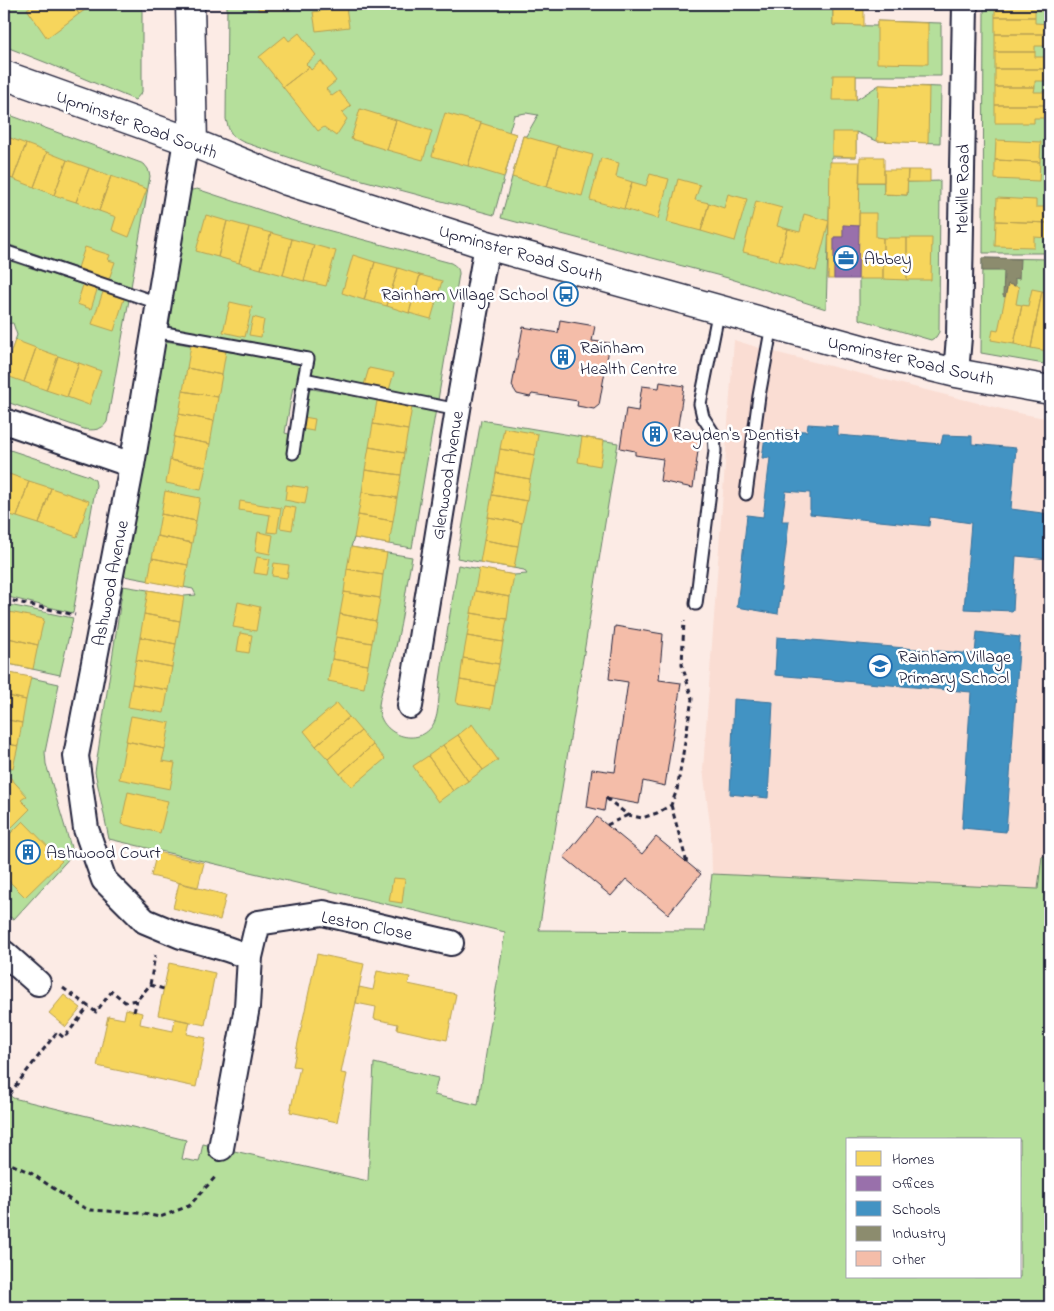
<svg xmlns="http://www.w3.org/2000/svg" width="1054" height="1311" font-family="'Indie Flower',sans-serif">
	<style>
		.built { fill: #faddd3 }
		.green { fill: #b5df9b; stroke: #6c806b; fill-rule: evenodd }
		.homes { fill: #f6d55c; stroke: #b69f52 }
		.offices { fill: #9970ab; stroke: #755989 }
		.schools { fill: #4393c3; stroke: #39719a }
		.industry { fill: #8c8c6e; stroke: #6c6c5f }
		.building { fill: #f4bda9; stroke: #22223b }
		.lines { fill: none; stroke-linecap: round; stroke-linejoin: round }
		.lane-casing { stroke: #22223b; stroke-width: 15 }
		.street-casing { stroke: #22223b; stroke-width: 28 }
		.secondary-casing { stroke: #22223b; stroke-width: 31 }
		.path { stroke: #22223b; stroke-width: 3; stroke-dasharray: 5 4; stroke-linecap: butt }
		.lane { stroke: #fff; stroke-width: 11 }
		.street { stroke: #fff; stroke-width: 24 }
		.secondary { stroke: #fff; stroke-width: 28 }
		.labels { text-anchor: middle; stroke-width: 5; stroke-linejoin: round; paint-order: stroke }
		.street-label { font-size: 18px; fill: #22223b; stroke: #fff }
		.poi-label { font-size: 18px; fill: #22223b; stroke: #fff; text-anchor: start }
	</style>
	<rect width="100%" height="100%" fill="#fcebe5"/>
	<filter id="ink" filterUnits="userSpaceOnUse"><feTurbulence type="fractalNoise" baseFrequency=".02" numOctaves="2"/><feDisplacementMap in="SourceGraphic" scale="10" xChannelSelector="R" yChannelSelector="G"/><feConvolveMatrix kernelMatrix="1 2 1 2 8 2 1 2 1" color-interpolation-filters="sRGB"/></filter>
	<g filter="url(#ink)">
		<!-- built -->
		<path class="built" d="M734,340L766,350L1018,413L1050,419V975L705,931L712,874L711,832L703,769Z"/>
		<!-- green -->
		<path class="green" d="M4,4H142V92L135,100L47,63L4,46Z
			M227,4H941V9L833,8V25L877,26V21L941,23V76H856V100L879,85L941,87L940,143L877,141L856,132V157H831L826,309L728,278L501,218L523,136H526L538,115L526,113L514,115L509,132L516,134L494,215L336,173L243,142C231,136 229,132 226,119Z
			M984,4H1050V253H983Z
			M4,113L144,164L148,169L150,176L131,287L4,243Z
			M940,181L939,332L936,337L931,340L859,319V182H884V194L907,195V182Z
			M197,189L297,222L451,263C456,266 459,268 459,274L438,400L308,373L313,355L166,327L190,191L192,190Z
			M982,258L1050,259V365L981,353Z
			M4,259L129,300L107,422C102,430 93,431 84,429L4,401V371L17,335L13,323L4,324Z
			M165,341L303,364L300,388L293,387L285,433L292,435L290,458H295L306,388L436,409L412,548L354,538L351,547L412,557C406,586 403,617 396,647C392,666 381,687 379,705C377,735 420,750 434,723C439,714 439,692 440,681C445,642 452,603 458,565L514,575L527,574L524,570L457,558L481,420L618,443L539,930L705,931L712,874L1038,889L1042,856H1050V1307H4V1090L13,1098L186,1140L182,1159L199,1162L203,1144L368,1181L374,1063L438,1078L434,1095L478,1105L505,932L109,839L95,772L123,586L184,596L196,595L193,589L124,576ZM848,1140H1020V1277H848Z
			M4,448L89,476L95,480L96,485L73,613L4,596Z
			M4,604L73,618L60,675L4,663Z
			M4,672L59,684L45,752L46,764L73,854L14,919L4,915Z"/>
		<!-- homes -->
		<path class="homes" d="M34,4H72L79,14L47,38L27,9Z
			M72,4H94L79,14Z
			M258,4H291V10H258Z
			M995,4H1050V11L1035,10V17H995Z
			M346,7L349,27L316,31L313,12Z
			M833,8L864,9V26L833,25Z
			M995,17H1035V23L1050,24V34H995Z
			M877,21L928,23V64L877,63Z
			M299,33L316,55L306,64L309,67L283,87L259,57L285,36L289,41Z
			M995,34H1050V46H1035V52H995Z
			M995,52H1035V57H1050V69H995Z
			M321,61L336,81L326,89L332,96L339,91L351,106L342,113L347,119L336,136L324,127L318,131L283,87L309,67L311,70Z
			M995,69H1050V81H1035V87H995Z
			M833,75H856V100H832Z
			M879,85L929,87L928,143L877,141Z
			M995,87H1035L1034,92H1050V105H995Z
			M995,105H1050V118H1034V123H995Z
			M360,109L396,120L387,150L351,139Z
			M445,113L481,123L468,166L432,156Z
			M396,120L432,131L423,160L387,150Z
			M481,123L516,134L504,177L468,166Z
			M832,132H856V157L832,156Z
			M5,136L26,144L13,179L4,176V139Z
			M523,136L558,146L547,187L512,177Z
			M996,140L1041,142L1040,162L995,160Z
			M26,144L47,152L34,187L13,179Z
			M558,146L593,155L582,196L547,187Z
			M47,152L67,160L54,195L34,187Z
			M860,157H884V182H859Z
			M601,158L619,163L616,177L632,182L624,209L590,200Z
			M67,160L89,168L76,202L54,195Z
			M995,160L1040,162L1039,181L995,179Z
			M830,162H860L859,226L843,225V237H834V279H828Z
			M89,168L111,176L99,211L76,202Z
			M884,170H908L907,195L884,194Z
			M908,170H930V182H907Z
			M650,174L669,179L658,219L624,209L632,182L646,186Z
			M111,176L147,189L129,237L112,230L116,217L99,211Z
			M678,179L700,185L695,200L709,203L701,231L667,222Z
			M728,194L747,199L735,241L701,231L709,203L724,208Z
			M997,198L1036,200V207H1050V223L996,221Z
			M756,201L782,208L777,226L788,229L779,261L743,252Z
			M859,213H876V237L883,238V279H858Z
			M804,214L829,221L816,271L779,261L788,229L800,232Z
			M206,215L227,221L218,257L196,251Z
			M227,221L249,227L239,263L218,257Z
			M996,221L1050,223V238L1034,237V247L995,246Z
			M249,227L271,233L261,269L239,263Z
			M271,233L292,239L283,275L261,269Z
			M883,238H907V280L883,279Z
			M907,238H932L931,280H907Z
			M292,239L314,245L304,281L283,275Z
			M314,245L336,251L326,286L304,281Z
			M85,247L110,255L108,260L115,262L109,279L78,268Z
			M353,255L375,262L364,300L342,293Z
			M375,262L398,268L387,306L364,300Z
			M398,268L420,275L409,313L387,306Z
			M420,275L442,281L431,319L409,313Z
			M1008,284L1019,287L1016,304L1022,305L1014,344L991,340L993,330L998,331Z
			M83,285L97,290L91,309L77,304Z
			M1032,289L1042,291L1031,348L1014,344L1022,305L1028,306Z
			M1042,291L1049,293L1046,309L1050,310V333L1047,351L1031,348Z
			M103,292L124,299L114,331L92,324Z
			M230,302L252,307L245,337L223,332Z
			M253,317L264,320L261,337L249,335Z
			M15,340L36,348L24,382L4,375V371Z
			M191,345L226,351L222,375L187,368Z
			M36,348L58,356L46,390L24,382Z
			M58,356L79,363L67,397L46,390Z
			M79,363L101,371L89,405L67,397Z
			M187,368L222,375L218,397L183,391Z
			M369,368L394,373L389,390L364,385Z
			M183,391L218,397L214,421L179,414Z
			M377,401L412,407L408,430L373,424Z
			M179,414L214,421L210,444L174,437Z
			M304,417L315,419L313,431L302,429Z
			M373,424L408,430L404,453L369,447Z
			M504,428L538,434L535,455L500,449Z
			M174,437L210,444L206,467L170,460Z
			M582,437L604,441L600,466L578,462Z
			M369,447L404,453L401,475L365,470Z
			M500,449L535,455L530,479L496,473Z
			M170,460L206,467L201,490L166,483Z
			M365,470L401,475L397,498L362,492Z
			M496,473L530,479L527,501L492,495Z
			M9,474L29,481L17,517L4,513V489Z
			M29,481L51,488L39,524L17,517Z
			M287,485L308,488L305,504L285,500Z
			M51,488L89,501L77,537L39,524Z
			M165,491L200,498L196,521L161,514Z
			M362,492L397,498L393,521L358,515Z
			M492,495L527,501L522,523L488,517Z
			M240,501L281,508L277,533L267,532L270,515L239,510Z
			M284,506L296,508L292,530L280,528Z
			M161,514L196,521L192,543L157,536Z
			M358,515L393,521L389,544L354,538Z
			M488,517L522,523L518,546L484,540Z
			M258,532L273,535L270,554L255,551Z
			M157,536L192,543L188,565L152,558Z
			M484,540L518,546L514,568L480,562Z
			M351,547L387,553L383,575L347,569Z
			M257,557L270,559L267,575L254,573Z
			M152,558L188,565L184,588L148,581Z
			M274,563L289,565L287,578L272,576Z
			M479,568L514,575L510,597L475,591Z
			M347,569L383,575L380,598L344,592Z
			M148,590L184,596L180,621L144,614Z
			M475,591L510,597L507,619L471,613Z
			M344,592L380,598L376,621L340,614Z
			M238,602L260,607L256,631L233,627Z
			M4,611L44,619L38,645L4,637Z
			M471,613L507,619L503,642L467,636Z
			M144,614L180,621L176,644L140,637Z
			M340,614L376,621L372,643L336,637Z
			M240,633L252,635L249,653L237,651Z
			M467,636L503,642L499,664L463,658Z
			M4,637L38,645L33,669L4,663Z
			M140,637L176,644L172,667L136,660Z
			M336,637L372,643L368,665L332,659Z
			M463,658L499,664L495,686L460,680Z
			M332,659L368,665L364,688L328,681Z
			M136,660L172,667L168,690L132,684Z
			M4,672L31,677L26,700L4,695Z
			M460,680L495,686L491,709L456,703Z
			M132,684L168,690L164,713L128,707Z
			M4,695L26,700L22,723L4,719Z
			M337,703L349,717L316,746L304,731Z
			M131,716L170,723L165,749L126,741Z
			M349,717L361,731L328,759L316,746Z
			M4,719L22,723L18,746L4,743Z
			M472,724L498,760L483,770L458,735Z
			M361,731L373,745L340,774L328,759Z
			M458,735L483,770L468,781L443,745Z
			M126,741L165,749L162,761L175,763L170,789L119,779Z
			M4,743L18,746L13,768L4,766Z
			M373,745L385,759L352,787L340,774Z
			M443,745L468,781L453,791L428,756Z
			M428,756L453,791L438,802L413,766Z
			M6,773L27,796L21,800L30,809L4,835V775Z
			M128,792L168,801L160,833L121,824Z
			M23,821L62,861L25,897L4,876V840Z
			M157,852L204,863L198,887L151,876Z
			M393,878L405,879L402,903L389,901Z
			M179,883L226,895L220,920L173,908Z
			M317,954L364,964L341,1073L347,1074L337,1122L290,1112L300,1067L293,1066Z
			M169,963L215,973L205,1025L158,1015Z
			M377,971L410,977L408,984L456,994L447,1040L397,1029L398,1024L374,1019L376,1007L356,1003L359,987L373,990Z
			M64,995L81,1008L66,1027L49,1013Z
			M126,1009L142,1013L140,1024L173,1031L175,1019L190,1022L187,1034L206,1038L196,1087L97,1066L108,1016L124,1019Z"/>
		<!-- offices -->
		<path class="offices" d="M843,225L859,226L858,279H834V237H843Z"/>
		<!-- schools -->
		<path class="schools" d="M808,424L838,426V435L941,444L943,435L972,436V444L1016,448L1011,509L1050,514V559L1016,556L1013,611L964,609L971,523L930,517L929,526L810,514V493L786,491L782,521H789L778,614L737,607L747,515L763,517L770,458H762L765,436L774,438L776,430L807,431Z
			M977,632L1020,637L1006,832L962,828L971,692L775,675L777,637L975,654Z
			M734,699L773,702L768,798L730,794Z"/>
		<!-- industry -->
		<path class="industry" d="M982,258L1020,259L1019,279L1015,278V286L1008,284L1005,297L1003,296L1004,271H982Z"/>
		<!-- building -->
		<path class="building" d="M560,320L595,326L592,341L610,343L599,405L594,409L577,406L578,401L532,394L530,397L517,394L512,386L523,327L558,333Z
			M660,382L684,386L677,432L700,436L693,488L660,481L663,459L635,455V451L620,448L626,409L638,411L642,386L659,388Z
			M615,626L663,634L659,680L681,683L665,786L643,781L639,804L606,798L604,811L587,807L592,769L615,772L628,682L609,679Z
			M597,817L642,854L656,837L701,874L668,914L626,879L611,896L564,857Z"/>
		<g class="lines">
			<!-- lane casing -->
			<g class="lane-casing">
				<path id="lane" d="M4,251L158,303
					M154,331L308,359L304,379L458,410
					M293,453L304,379
					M746,494L759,396L772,325
					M696,604L715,451L714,434L703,417L700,404L719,309"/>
			</g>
			<!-- street casing -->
			<g class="street-casing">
				<path id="street" d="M186,140L132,465L76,756L86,829L104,880L145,921L181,936L227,949L250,957L247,1007L221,1148
					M956,373L959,337L965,4
					M4,421L132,465
					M410,706L459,403L487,245
					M4,953L38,983
					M250,957L258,923L323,913L451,943"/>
			</g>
			<!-- secondary casing -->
			<g class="secondary-casing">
				<path id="secondary" d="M190,4L193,144
					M4,75L186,140L287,181L487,245L890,357L956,373L1050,390"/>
			</g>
			<!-- path -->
			<path class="path" d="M4,599L75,615
				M606,798L628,815L642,818L657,813L671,805L677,790L692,699L682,664L684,621
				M671,805L687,863
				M607,825L628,815
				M150,985L164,989
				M63,988L96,1012L112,991L125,1002L137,1000L150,985L155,955
				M134,1012L137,1000
				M4,1101L57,1032L64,1038L89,1006
				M4,1161L31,1173L78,1205L90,1210L138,1213L160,1217L189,1206L217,1175"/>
			<!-- lane -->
			<use href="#lane" class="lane"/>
			<!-- street -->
			<use href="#street" class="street"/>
			<!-- secondary -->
			<use href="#secondary" class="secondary"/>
		</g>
	</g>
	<!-- icons -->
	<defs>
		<g id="office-ring" transform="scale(1.25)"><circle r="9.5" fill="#fff" stroke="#1f6fb2" stroke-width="1.5"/><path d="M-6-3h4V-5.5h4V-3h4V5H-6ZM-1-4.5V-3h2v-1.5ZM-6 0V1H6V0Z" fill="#1f6fb2"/></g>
		<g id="bus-ring" transform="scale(1.25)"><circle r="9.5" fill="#fff" stroke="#1f6fb2" stroke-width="1.5"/><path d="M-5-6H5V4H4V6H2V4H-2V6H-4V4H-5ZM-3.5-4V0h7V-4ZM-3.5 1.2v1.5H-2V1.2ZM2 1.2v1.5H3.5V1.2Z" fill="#1f6fb2"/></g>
		<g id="building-ring" transform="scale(1.25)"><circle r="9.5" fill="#fff" stroke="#1f6fb2" stroke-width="1.5"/><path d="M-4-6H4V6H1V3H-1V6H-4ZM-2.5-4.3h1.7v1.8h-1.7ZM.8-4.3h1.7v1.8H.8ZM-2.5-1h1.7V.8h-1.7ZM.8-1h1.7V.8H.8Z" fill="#1f6fb2"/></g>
		<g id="school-ring" transform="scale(1.25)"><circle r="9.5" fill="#fff" stroke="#1f6fb2" stroke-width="1.5"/><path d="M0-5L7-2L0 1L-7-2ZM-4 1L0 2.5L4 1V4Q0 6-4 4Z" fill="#1f6fb2"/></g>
	</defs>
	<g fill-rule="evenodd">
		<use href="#office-ring" x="846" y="258"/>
		<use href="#bus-ring" x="566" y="294"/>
		<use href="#building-ring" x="563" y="357"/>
		<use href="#building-ring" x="655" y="434"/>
		<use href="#school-ring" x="880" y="666"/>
		<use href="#building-ring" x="28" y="852"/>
	</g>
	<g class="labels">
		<!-- street labels -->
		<g class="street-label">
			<text transform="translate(137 124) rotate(20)" y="6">Upminster Road South</text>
			<text transform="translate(962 189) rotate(-89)" y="6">Melville Road</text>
			<text transform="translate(521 253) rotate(16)" y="6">Upminster Road South</text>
			<text transform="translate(911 360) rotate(13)" y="6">Upminster Road South</text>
			<text transform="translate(447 475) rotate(-81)" y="6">Glenwood Avenue</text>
			<text transform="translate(110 583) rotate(-79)" y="6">Ashwood Avenue</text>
			<text transform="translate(367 925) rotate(11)" y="6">Leston Close</text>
		</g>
		<!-- poi labels -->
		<g class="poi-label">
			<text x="864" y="264">Abbey</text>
			<text x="548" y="300" text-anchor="end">Rainham Village School</text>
			<text x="580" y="353">Rainham<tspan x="580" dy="21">Health Centre</tspan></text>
			<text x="672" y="440">Rayden's Dentist</text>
			<text x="898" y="662">Rainham Village<tspan x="898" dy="21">Primary School</tspan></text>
			<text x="46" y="858">Ashwood Court</text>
		</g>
	</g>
	<!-- margin -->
	<rect width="1054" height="1311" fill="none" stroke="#fff" stroke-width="20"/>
	<rect x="10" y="10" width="1034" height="1291" fill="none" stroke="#22223b" stroke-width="2" filter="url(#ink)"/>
	<!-- legend -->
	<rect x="846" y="1138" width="175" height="140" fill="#ffffff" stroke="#a7a7b1"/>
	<rect x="856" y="1151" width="25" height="15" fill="#f6d55c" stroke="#a7a7b1"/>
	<text x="892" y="1164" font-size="15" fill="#22223b">Homes</text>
	<rect x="856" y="1176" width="25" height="15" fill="#9970ab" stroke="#a7a7b1"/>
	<text x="892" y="1188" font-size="15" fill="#22223b">Offices</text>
	<rect x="856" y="1201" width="25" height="15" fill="#4393c3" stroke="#a7a7b1"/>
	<text x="892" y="1214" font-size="15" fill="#22223b">Schools</text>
	<rect x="856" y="1226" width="25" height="15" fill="#8c8c6e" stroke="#a7a7b1"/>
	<text x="892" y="1238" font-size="15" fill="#22223b">Industry</text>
	<rect x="856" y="1251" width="25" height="15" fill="#f4bda9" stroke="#a7a7b1"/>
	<text x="892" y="1264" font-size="15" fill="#22223b">Other</text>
</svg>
